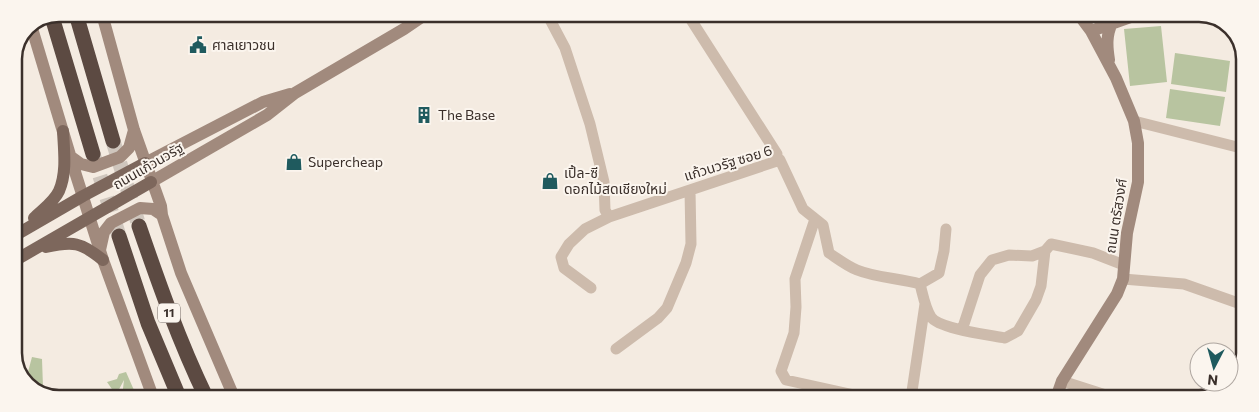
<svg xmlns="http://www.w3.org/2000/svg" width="1259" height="412" font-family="Commissioner,'Noto Sans Thai',sans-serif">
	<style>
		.green { fill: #b8c4a0 }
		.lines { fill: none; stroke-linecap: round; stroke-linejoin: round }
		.highway-tunnel { stroke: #cfc6bd; stroke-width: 15; stroke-dasharray: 15 8; stroke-linecap: butt }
		.street { stroke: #cdbbac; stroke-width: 11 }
		.secondary { stroke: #a18a7d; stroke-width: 12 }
		.primary { stroke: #7d675c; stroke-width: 12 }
		.highway { stroke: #5c4a42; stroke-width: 15 }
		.labels { text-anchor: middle; stroke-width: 4; stroke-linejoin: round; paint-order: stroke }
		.shield { fill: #fbf5ee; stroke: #756b66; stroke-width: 1 }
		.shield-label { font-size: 12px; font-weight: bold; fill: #3b302b }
		.poi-label { font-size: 14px; fill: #3b302b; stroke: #fbf5ee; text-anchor: start }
		.street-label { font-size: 14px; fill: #3b302b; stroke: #fbf5ee }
		.rim { fill: none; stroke: #3b302b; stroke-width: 2.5 }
	</style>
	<rect width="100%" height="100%" fill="#f4ebe1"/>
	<!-- green -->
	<path class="green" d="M1161,26L1167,82L1130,86L1124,29Z
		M1175,53L1230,61L1226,92L1171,84Z
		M1170,89L1225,97L1220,126L1166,118Z
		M32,357L42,359L43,387L45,392L52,397H47L25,383Z
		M126,372L137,397H122L124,380L116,395L107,382L117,379L119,374Z"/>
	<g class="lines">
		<!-- highway-tunnel -->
		<path class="highway-tunnel" d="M113,141L139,226
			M93,154L119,236"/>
		<!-- street -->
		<path class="street" d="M547,14L565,48L590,124L604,182L605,210L609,217L780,160L803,209L823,225L829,253C838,259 847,266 857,270C877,278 899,278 920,284C923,295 925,308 931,317C939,329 990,335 1005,338L1018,331L1036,300L1041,286L1045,251L1051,244L1093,253L1124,265
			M688,15L777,154
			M1134,121L1245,149
			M815,219L795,279L796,307L794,333L781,371L786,380L868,398
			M1123,279L1184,284L1238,303L1244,302
			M920,284L939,273L944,251L946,229
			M591,288L564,268L561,257L569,244L585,229L609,217
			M962,330L980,275L992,260L1009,255L1032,256L1045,251
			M616,349L658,318L667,308L686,263L691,244L690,190
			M1062,381L1115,398
			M609,397L613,396L616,397
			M911,398L925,304"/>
		<!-- secondary -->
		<path class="secondary" d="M102,14L134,130L161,206L162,215L181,273L234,397
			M31,25L76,175L103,260L153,397
			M1091,31L1136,15
			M1109,60C1107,47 1106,35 1112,23
			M70,156L81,164L93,167L120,157L129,148L134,130
			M145,163L263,102L290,94
			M151,182L267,115L295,93L404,29L426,14
			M100,250L104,232L111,223L140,208L153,209L162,215
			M1056,398L1062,381L1117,294L1123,279L1127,233L1138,182V143L1134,121L1116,78L1091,31L1079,15"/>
		<!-- primary -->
		<path class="primary" d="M34,218C42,210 54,202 59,191C67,173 64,151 63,131
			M14,236L83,196L145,163
			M46,247C73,241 81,242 103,260
			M14,261L151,182"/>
		<!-- highway -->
		<path class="highway" d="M76,14L113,141
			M52,17L93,154
			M139,226C159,284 179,341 206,397
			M119,236L148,323L179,397"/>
	</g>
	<!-- icons -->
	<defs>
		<g id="civic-bare" transform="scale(1.35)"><path d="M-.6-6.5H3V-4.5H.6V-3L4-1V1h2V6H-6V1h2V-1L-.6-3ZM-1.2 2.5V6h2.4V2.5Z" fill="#1f5a5e" stroke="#fbf5ee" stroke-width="2.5" paint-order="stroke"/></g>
		<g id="building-bare" transform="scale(1.35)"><path d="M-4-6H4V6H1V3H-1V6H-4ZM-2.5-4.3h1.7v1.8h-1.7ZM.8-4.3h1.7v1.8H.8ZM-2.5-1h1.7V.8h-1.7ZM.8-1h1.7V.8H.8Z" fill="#1f5a5e" stroke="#fbf5ee" stroke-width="2.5" paint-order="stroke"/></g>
		<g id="shop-bare" transform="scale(1.35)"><path d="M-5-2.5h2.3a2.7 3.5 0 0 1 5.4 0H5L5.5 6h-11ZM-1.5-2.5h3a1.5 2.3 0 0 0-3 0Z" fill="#1f5a5e" stroke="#fbf5ee" stroke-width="2.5" paint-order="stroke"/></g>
	</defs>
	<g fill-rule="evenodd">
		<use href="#civic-bare" x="198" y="45"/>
		<use href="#building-bare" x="424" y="115"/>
		<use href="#shop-bare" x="294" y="162"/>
		<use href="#shop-bare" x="550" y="181"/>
	</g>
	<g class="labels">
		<!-- shield labels -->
		<rect class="shield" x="158" y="303.5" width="22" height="19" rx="4"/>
		<g class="shield-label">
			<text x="169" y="317">11</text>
		</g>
		<!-- poi labels -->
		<g class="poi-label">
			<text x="212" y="50">ศาลเยาวชน</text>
			<text x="438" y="120">The Base</text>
			<text x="308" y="167">Supercheap</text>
			<text x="564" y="178">เปิ้ล-ซี<tspan x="564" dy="16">ดอกไม้สดเชียงใหม่</tspan></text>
		</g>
		<!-- street labels -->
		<g class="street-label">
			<text transform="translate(728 163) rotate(-17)" y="5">แก้วนวรัฐ ซอย 6</text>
			<text transform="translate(148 166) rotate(-30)" y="5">ถนนแก้วนวรัฐ</text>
			<text transform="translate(1116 216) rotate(-81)" y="5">ถนน ตรัสวงศ์</text>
		</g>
	</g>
	<!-- crop -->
	<path d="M0 0H1259V412H0ZM59 22H1199A37 37 0 0 1 1236 59V353A37 37 0 0 1 1199 390H59A37 37 0 0 1 22 353V59A37 37 0 0 1 59 22Z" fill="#fbf5ee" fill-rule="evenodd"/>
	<path class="rim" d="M59 22H1199A37 37 0 0 1 1236 59V353A37 37 0 0 1 1199 390H59A37 37 0 0 1 22 353V59A37 37 0 0 1 59 22Z"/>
	<!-- north arrow -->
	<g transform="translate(1214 367) rotate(186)"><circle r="24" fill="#fbf5ee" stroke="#aea6a0"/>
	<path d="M0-4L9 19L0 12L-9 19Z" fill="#1f5a5e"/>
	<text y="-8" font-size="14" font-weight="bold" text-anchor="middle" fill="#3b302b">N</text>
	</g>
</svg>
